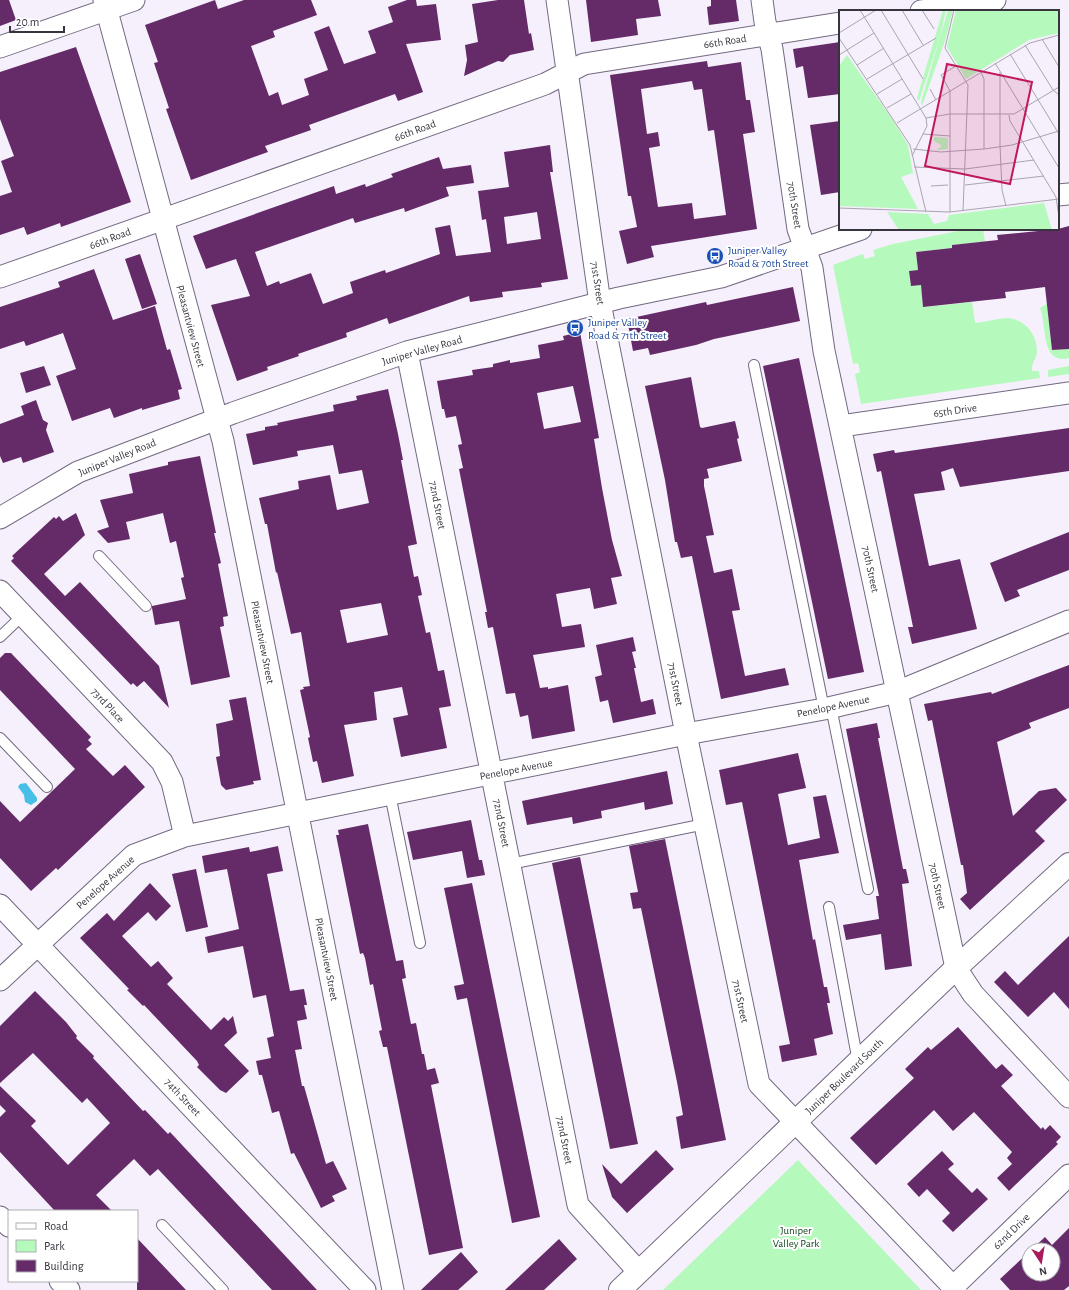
<svg xmlns="http://www.w3.org/2000/svg" width="1069" height="1290" font-family="'Alegreya Sans',sans-serif">
	<style>
		.green { fill: #b5f9bd }
		.water { fill: #48bfe6 }
		.building { fill: #642b68; fill-rule: evenodd }
		.lines { fill: none; stroke-linecap: round; stroke-linejoin: round }
		.service-casing { stroke: #736980; stroke-width: 12 }
		.minor-casing { stroke: #736980; stroke-width: 23 }
		.tertiary-casing { stroke: #736980; stroke-width: 24 }
		.service { stroke: #fff; stroke-width: 10 }
		.minor { stroke: #fff; stroke-width: 21 }
		.tertiary { stroke: #fff; stroke-width: 22 }
		.labels { text-anchor: middle; stroke-width: 4; stroke-linejoin: round; paint-order: stroke }
		.street-label { font-size: 11px; fill: #38343e; stroke: #fff }
		.transit-label { font-size: 11px; fill: #164399; stroke: #fff; text-anchor: start }
		.park-label { font-size: 11px; fill: #12471e; stroke: #fff }
		.inset-road { fill: none; stroke: #a9a5af; stroke-width: 1 }
		.view { fill: #c2185b; fill-opacity: 0.15; stroke: #c2185b; stroke-width: 2 }
		.inset-edge { fill: none; stroke: #38343e; stroke-width: 2 }
	</style>
	<rect width="100%" height="100%" fill="#f5f0fb"/>
	<!-- green -->
	<path class="green" d="M968,229H983L985,242L952,245V248L916,252L918,270L909,271L911,286L921,285L924,307L972,302L975,323C985,322 996,319 1006,318C1024,318 1037,334 1037,351C1037,359 1031,363 1032,371H1039L1040,378L861,404L855,374L860,372L858,363L853,364L833,265L863,254L865,259L875,256L873,250L893,244Z
		M1047,304L1052,350L1069,349V358C1040,366 1047,323 1040,308Z
		M1069,366V374L1048,377V370Z
		M798,1160L921,1290H663Z"/>
	<!-- water -->
	<path class="water" d="M26,783L37,798V801L31,805L25,802L24,795L18,787L20,784Z"/>
	<!-- building -->
	<path class="building" d="M0,0H9L16,20L0,26Z
		M215,0L218,9L244,0H311L317,15L273,31L275,37L251,46L269,96L278,92L282,105L309,95L304,79L328,70L314,32L329,26L344,64L376,53L368,31L393,22L388,7L407,0H416L417,6L436,4L441,40L406,44L423,92L398,101L395,94L309,125L311,130L265,146L268,152L191,180L166,109L169,108L154,63L158,62L145,25Z
		M498,0H524L529,34L531,33L534,50L510,55L503,62L498,61L464,76L467,60L465,45L478,42L472,4Z
		M586,0H658L661,16L636,19L638,35L591,42Z
		M711,0H736L739,21L709,25L707,7L711,6Z
		M840,42V94L808,98L803,66L796,68L793,49Z
		M76,47L131,202L61,227L60,223L27,235L24,227L0,235V196L12,192L1,161L14,156L0,119V72Z
		M707,61L708,67L741,62L746,100H750L755,132L743,134L757,229L651,246L654,257L627,264L619,231L637,227L631,196H628L610,75ZM692,81L694,90L702,89L708,131L714,130L726,215L694,219L692,203L658,207L649,148L660,146L658,132L647,134L641,89Z
		M840,121V192L821,195L810,125Z
		M550,145L553,172H550L568,279L541,283L542,287L502,292L503,297L470,302L469,296L389,324L387,318L346,333L347,337L298,354L299,356L267,367L268,370L237,381L211,305L250,296L236,259L206,269L193,236L334,186L336,194L365,184L366,187L393,177L391,174L439,157L443,169L471,165L474,183L446,187L449,196L405,212L404,208L355,223L353,218L255,252L267,286L279,281L280,284L311,273L323,304L353,293L350,282L385,270L386,273L440,254L435,228L450,225L456,256L491,252L486,219L482,220L478,191L509,187L504,152ZM537,212L541,239L507,244L504,217Z
		M1069,226V349L1052,350L1045,287L1005,292L1006,298L923,307L921,285L911,286L909,271L918,270L916,252L952,248V245L998,240L997,235L1058,229Z
		M140,254L157,304L142,309L125,259Z
		M94,269L113,320L155,306L167,350L170,349L182,389L178,390L180,399L142,410V408L114,418L110,408L72,421L56,376L76,369L63,333L26,346L24,341L0,349V307L60,287L58,282Z
		M793,287L800,321L714,339L696,345L650,355L648,348L633,351L627,319L706,302L707,305Z
		M580,332L599,438L594,439L602,488L612,540L622,576L611,578L617,604L594,609L590,588L556,594L562,627L581,624L585,647L533,655L540,688L548,687V689L568,685L575,731L532,739L528,715L520,717L515,693L506,694L493,627L488,628L485,612H487L459,469L463,468L458,445L462,444L456,416L446,418L444,409H442L437,381L473,375L472,370L493,367V364L510,360V363L540,358L538,345L564,340L563,336ZM573,386L581,422L544,429L537,393Z
		M799,358L864,672L828,679L763,366Z
		M44,366L51,385L26,393L20,373Z
		M691,377L700,427L702,428L735,421L739,438L737,439L742,461L707,469L709,478L704,479V486L714,535L706,536L714,573L732,569L740,610L732,611L745,676L785,668L789,685L721,699L692,556L681,558L677,542H675L665,480L645,386Z
		M388,389L398,434L403,460H401L417,544L408,546L414,577L418,576L422,595L418,596L426,633L430,632L438,671L444,670L451,706L439,708L447,748L401,757L393,718L408,715L402,687L374,692L377,720L344,725L354,776L322,783L317,761L313,762L308,738L310,737L300,690L304,689L303,687L310,686L301,632L291,634L277,572L276,573L267,524H265L259,498L299,489L298,481L330,475L337,510L369,503L362,470L339,474L333,445L297,451L298,456L253,465L246,434L265,430V427L278,425L277,423L334,411L333,405L357,400L356,396ZM381,603L388,635L347,643L340,610Z
		M36,400L43,420L48,423L46,430L54,452L23,463L21,457L3,463L0,456V424L24,415L21,406Z
		M1069,428V471L960,487L953,468L941,472L945,490L914,494L929,566L960,559L977,629L912,644L908,627H913L910,612L881,471L877,472L873,454L894,450L895,453Z
		M200,456L216,533H214L221,563L218,564L228,616L223,617L224,626L220,627L230,677L191,685L179,621L155,625L152,608V606L186,599L181,578L184,577L176,541L170,543L163,513L126,522L130,539L108,543L97,531L109,527L100,500L133,493L129,474L168,465V462Z
		M76,513L85,535L44,574L65,596L80,582L159,666L169,708L144,681L137,687L133,683L131,685L11,561L14,558L12,556L54,517L56,519L59,516L63,521Z
		M1069,532V570L1017,590L1020,596L1005,602L990,563Z
		M633,637L636,651L632,652L636,668H634L641,702L653,699L656,714L613,723L608,700L600,702L595,677L602,675L596,645Z
		M5,653H11L91,737L88,740L92,744L86,749L113,776L125,765L145,787L58,870L56,868L31,891L0,858V801L20,822L75,769L0,690V658Z
		M1069,665V708L1029,723L1031,728L997,742L1013,816L1039,791L1056,788L1067,800L1035,831L1045,841L970,910L960,899L967,893L963,865H961L932,720L928,721L924,704L991,692L992,694Z
		M246,697L261,780L253,781L254,784L226,790L221,785L216,757L220,756L216,724L233,720L229,700Z
		M877,723L880,738H878L903,869H906L909,883L902,884L912,966L885,970L881,934L846,940L843,925L879,919L876,896H879L846,729Z
		M798,753L806,788L778,794L788,845L820,838L813,797L826,795L839,853L799,860L813,940L815,939L824,987H827L830,1003H827L833,1034L814,1039L817,1055L782,1062L779,1046L790,1044L742,802L726,805L719,770Z
		M667,771L673,804L645,810L644,802L601,811L602,818L587,821L573,824L572,817L527,825L522,801Z
		M471,820L479,860H482L485,875L467,878L462,851L413,860L407,832Z
		M368,824L396,961L403,960L406,978L402,979L411,1024L416,1023L422,1054H424L427,1070L435,1068L439,1083L431,1085L463,1248L429,1255L387,1047H383L379,1031L382,1030L373,984L370,985L365,958L363,953L360,954L336,835H339L338,830Z
		M665,839L726,1140L681,1149L676,1117L683,1115L677,1082L641,908L633,909L630,893L638,892L629,846Z
		M278,846L283,871L267,874L290,991L304,989L307,1005H304L307,1019L297,1021L302,1049L295,1050L302,1086H304L326,1164L333,1161L347,1189L332,1196L335,1201L321,1208L294,1153L291,1154L279,1111L272,1113L262,1075H259L256,1061L271,1058L267,1038L274,1036L266,995L253,998L243,946L208,953L205,937L239,929L227,869L205,873L202,856L249,847L250,852Z
		M580,857L638,1144L610,1149L552,863Z
		M196,869L208,927L186,932L172,874Z
		M150,883L171,906L156,921L148,912L122,936L151,967L158,961L173,978L167,984L211,1030L224,1017L228,1021L233,1016L237,1033L224,1045L249,1071L226,1093L220,1090L197,1067L199,1065L197,1061L144,1005L143,1006L127,990L129,989L80,938L107,913L114,921Z
		M472,883L540,1217L512,1223L467,998L457,1000L454,986L464,984L444,888Z
		M1069,936V1009L1054,992L1028,1017L994,982L1005,971L1018,985Z
		M35,991L66,1022L77,1036L76,1038L94,1056L93,1058L143,1111L145,1110L168,1134L170,1132L317,1290H272L158,1169L150,1176L134,1159L96,1195L112,1211H55L0,1152V1117L6,1111L0,1105V1086L36,1121L31,1126L68,1165L110,1123L87,1098L82,1103L33,1053L0,1083V1026Z
		M958,1027L996,1069L1002,1064L1013,1075L1001,1086L1041,1129L1043,1127L1045,1130L1050,1125L1061,1137L1056,1142L1058,1144L1009,1191L997,1178L1012,1164L1007,1158L1012,1152L974,1112L953,1131L934,1110L876,1165L850,1138L914,1078L905,1069L928,1047L931,1050Z
		M656,1150L674,1169L627,1213L612,1197L602,1164L621,1184Z
		M942,1151L954,1164L948,1169L972,1193L977,1188L988,1199L953,1232L942,1221L950,1213L927,1189L919,1197L907,1184Z
		M1069,1228V1286L1064,1290H1010L1000,1279L1029,1252V1274H1053V1250H1031L1045,1237L1052,1245Z
		M137,1238L170,1273L186,1290H137Z
		M559,1239L577,1259L544,1290H505Z
		M461,1252L478,1272L458,1290H421Z"/>
	<g class="lines">
		<!-- service casing -->
		<g class="service-casing">
			<path id="service" d="M754,365L824,709
				M99,556L146,606
				M0,637L23,615
				M831,707L868,889
				M0,738L47,787
				M390,794L420,943
				M510,864L705,824
				M829,907L858,1062
				M162,1225L223,1290"/>
		</g>
		<!-- minor casing -->
		<g class="minor-casing">
			<path id="minor" d="M104,0L223,441L393,1290
				M557,0L600,303L686,734L759,1084L956,1290
				M762,0L765,22L772,49L798,229L812,268L824,351L956,968L973,994L1069,1097
				M921,11L995,0
				M0,47L134,0
				M1058,195L1069,194
				M0,277L545,84L584,64L840,23
				M407,352L578,1205L639,1272
				M841,426L1069,393
				M0,518L78,472L233,413L407,352L619,298L721,277L861,229
				M0,591L162,762L172,782L185,836
				M0,905L365,1290
				M0,980L134,855L185,836L686,734L824,709L897,692L1069,621
				M0,1217L9,1226
				M60,1281L69,1290
				M953,1287L1069,1175"/>
		</g>
		<!-- tertiary casing -->
		<g class="tertiary-casing">
			<path id="tertiary" d="M620,1290L956,968L1069,864"/>
		</g>
		<!-- service -->
		<use href="#service" class="service"/>
		<!-- minor -->
		<use href="#minor" class="minor"/>
		<!-- tertiary -->
		<use href="#tertiary" class="tertiary"/>
	</g>
	<!-- icons -->
	<defs>
		<g id="bus-disc" transform="scale(0.9)"><circle r="9.5" fill="#1a4fb4" stroke="#fff"/><path d="M-5-6H5V4H4V6H2V4H-2V6H-4V4H-5ZM-3.5-4V0h7V-4ZM-3.5 1.2v1.5H-2V1.2ZM2 1.2v1.5H3.5V1.2Z" fill="#fff"/></g>
	</defs>
	<g fill-rule="evenodd">
		<use href="#bus-disc" x="715" y="256"/>
		<use href="#bus-disc" x="575" y="328"/>
	</g>
	<g class="labels">
		<!-- street labels -->
		<g class="street-label">
			<text transform="translate(725 41) rotate(-9)" y="4">66th Road</text>
			<text transform="translate(415 130) rotate(-20)" y="4">66th Road</text>
			<text transform="translate(795 205) rotate(81)" y="4">70th Street</text>
			<text transform="translate(110 238) rotate(-20)" y="4">66th Road</text>
			<text transform="translate(598 283) rotate(81)" y="4">71st Street</text>
			<text transform="translate(191 326) rotate(75)" y="4">Pleasantview Street</text>
			<text transform="translate(422 350) rotate(-16)" y="4">Juniper Valley Road</text>
			<text transform="translate(955 410) rotate(-8)" y="4">65th Drive</text>
			<text transform="translate(117 457) rotate(-22)" y="4">Juniper Valley Road</text>
			<text transform="translate(438 505) rotate(79)" y="4">72nd Street</text>
			<text transform="translate(871 569) rotate(78)" y="4">70th Street</text>
			<text transform="translate(263 642) rotate(79)" y="4">Pleasantview Street</text>
			<text transform="translate(676 684) rotate(79)" y="4">71st Street</text>
			<text transform="translate(108 705) rotate(47)" y="4">73rd Place</text>
			<text transform="translate(833 706) rotate(-12)" y="4">Penelope Avenue</text>
			<text transform="translate(516 769) rotate(-11)" y="4">Penelope Avenue</text>
			<text transform="translate(502 823) rotate(79)" y="4">72nd Street</text>
			<text transform="translate(105 882) rotate(-42)" y="4">Penelope Avenue</text>
			<text transform="translate(938 886) rotate(78)" y="4">70th Street</text>
			<text transform="translate(327 959) rotate(79)" y="4">Pleasantview Street</text>
			<text transform="translate(741 1001) rotate(78)" y="4">71st Street</text>
			<text transform="translate(844 1076) rotate(-44)" y="4">Juniper Boulevard South</text>
			<text transform="translate(183 1097) rotate(47)" y="4">74th Street</text>
			<text transform="translate(565 1140) rotate(79)" y="4">72nd Street</text>
			<text transform="translate(1011 1231) rotate(-44)" y="4">62nd Drive</text>
		</g>
		<!-- transit labels -->
		<g class="transit-label">
			<text x="728" y="254">Juniper Valley<tspan x="728" dy="13">Road &amp; 70th Street</tspan></text>
			<text x="588" y="326">Juniper Valley<tspan x="588" dy="13">Road &amp; 71th Street</tspan></text>
		</g>
		<!-- park labels -->
		<g class="park-label">
			<text x="796" y="1234">Juniper<tspan x="796" dy="13">Valley Park</tspan></text>
		</g>
	</g>
	<!-- overview -->
	<g transform="translate(839 10)">
		<rect width="220" height="220" fill="#f5f0fb"/>
		<path d="M104,0H107L101,27L80,91L78,88ZM109,0H114L107,28L83,96L82,92ZM117,0H220V23L190,30L127,69L108,37ZM8,45L53,109L69,135L74,163L62,167L79,199L0,196V56ZM95,127L109,128V139L97,140L103,136L95,131ZM205,193L213,220H60L48,202L89,204L95,214L108,211L110,205Z" fill="#b5f9bd"/>
		<path class="inset-road" d="M21,0L87,108L88,116L73,146M42,0L84,69M63,0L84,35M83,0L95,19M115,0L106,38L129,75L124,201M0,23L37,0M0,28L71,135L87,202M203,29L220,57M186,35L214,80L220,85M171,44L220,124M0,45L35,23M156,53L220,158M18,55L45,38M142,62L145,69V139M161,62V135L163,180L167,196M28,69L97,28M91,79L97,90M38,84L63,69M48,98L72,84M170,105L171,111L217,187L220,207M87,108L111,104H175L220,77M58,113L191,33L220,25M84,124L111,126M74,139L102,142L145,139L173,135L220,121M75,157L126,159L195,150M126,175L205,166M92,176L109,175M0,198L111,202L220,189M111,202V81L102,65L117,56"/>
		<path class="view" d="M108,54L193,72L171,174L86,156Z"/>
		<rect width="220" height="220" class="inset-edge"/>
	</g>
	<!-- legend -->
	<rect x="8" y="1210" width="130" height="72" fill="#ffffff" stroke="#afaeb2"/>
	<rect x="16" y="1223" width="20" height="6" fill="#ffffff" stroke="#afaeb2"/>
	<text x="44" y="1230" font-size="12" fill="#38343e">Road</text>
	<rect x="16" y="1240" width="20" height="12" fill="#b5f9bd" stroke="#afaeb2"/>
	<text x="44" y="1250" font-size="12" fill="#38343e">Park</text>
	<rect x="16" y="1260" width="20" height="12" fill="#642b68" stroke="#afaeb2"/>
	<text x="44" y="1270" font-size="12" fill="#38343e">Building</text>
	<!-- north arrow -->
	<g transform="translate(1041 1262) rotate(168)"><circle r="19" fill="#ffffff" stroke="#afaeb2"/>
	<path d="M0-3L7 15L0 10L-7 15Z" fill="#a81b5d"/>
	<text y="-6" font-size="11" font-weight="bold" text-anchor="middle" fill="#38343e">N</text>
	</g>
	<!-- scale -->
	<path d="M10 26v6h54v-6" fill="none" stroke="#38343e" stroke-width="2"/>
	<text x="16" y="26" font-size="12" fill="#38343e" stroke="#ffffff" stroke-width="3" paint-order="stroke">20 m</text>
</svg>
